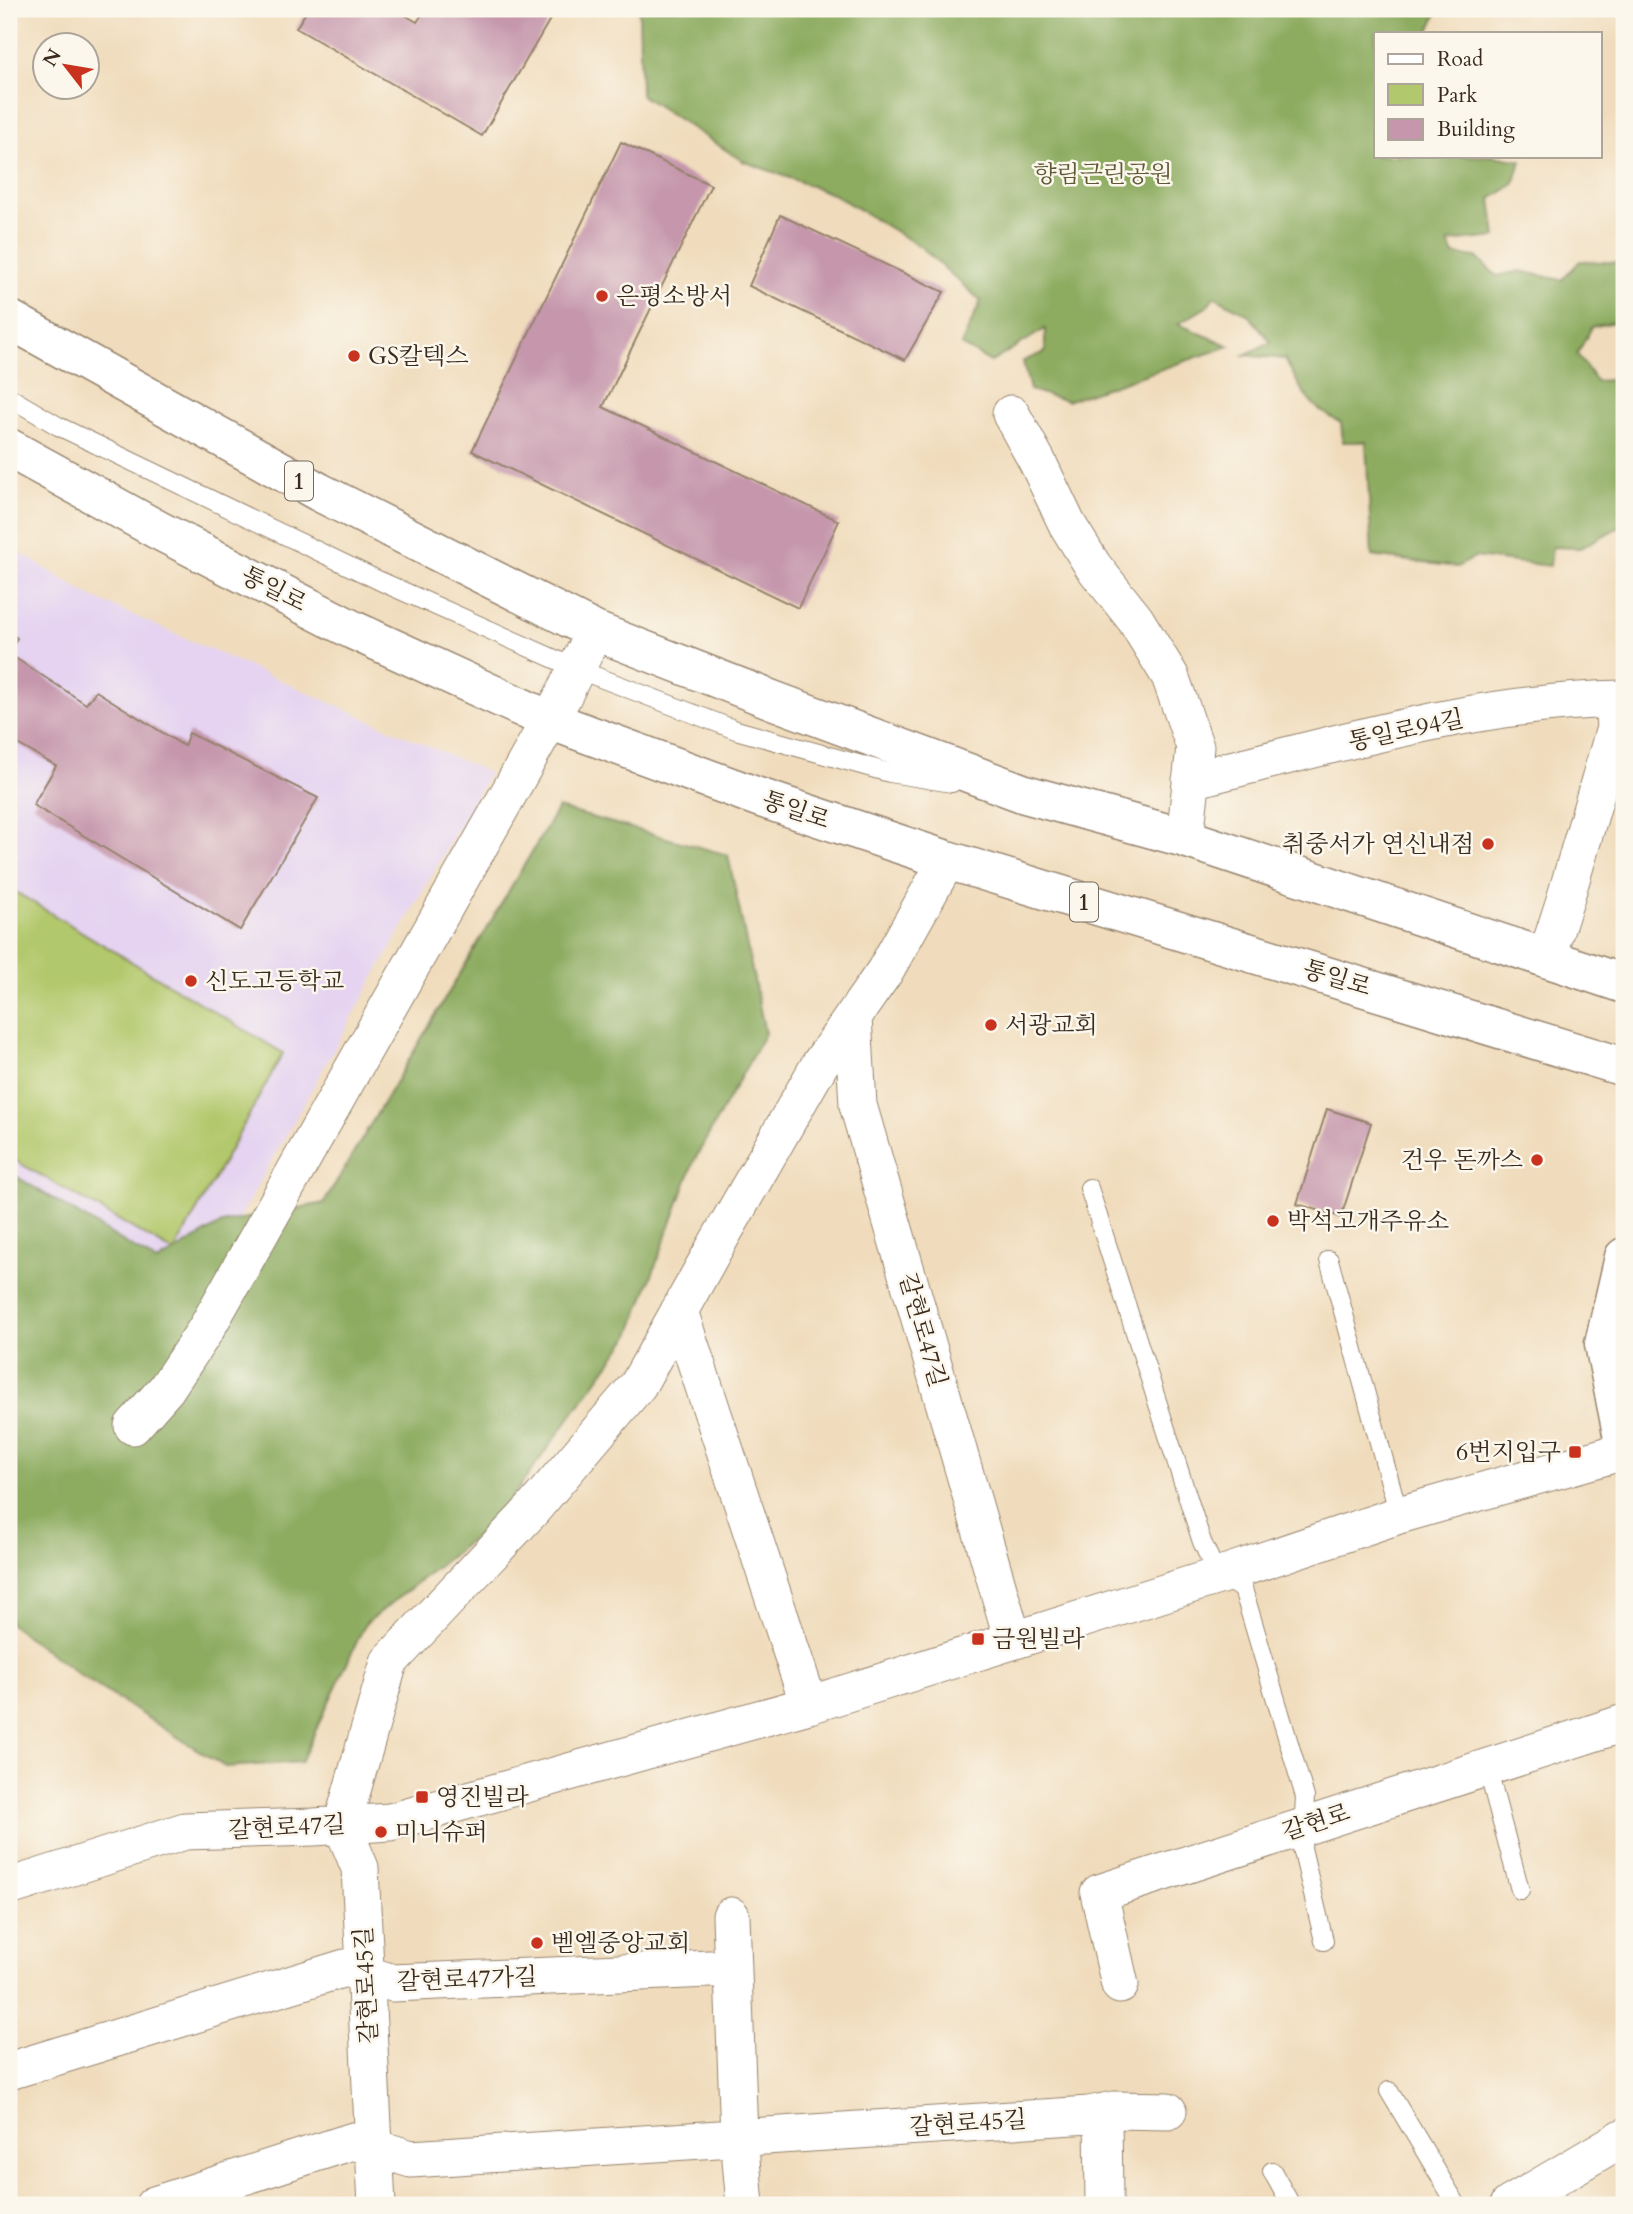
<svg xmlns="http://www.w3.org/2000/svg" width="1633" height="2214" font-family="Cardo,'Noto Serif KR',serif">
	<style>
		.built { fill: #e5d3f1 }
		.green { fill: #b2c86c; stroke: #767945; stroke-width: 2 }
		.forest { fill: #8dac60; stroke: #646b3f; stroke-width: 2 }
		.building { fill: #c596ac }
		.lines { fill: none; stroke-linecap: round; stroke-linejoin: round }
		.service-casing { stroke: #96836d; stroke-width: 20 }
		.minor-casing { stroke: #96836d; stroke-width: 39 }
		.secondary-casing { stroke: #96836d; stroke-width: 41 }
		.primary-casing { stroke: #96836d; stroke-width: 41 }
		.service { stroke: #fff; stroke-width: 18 }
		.minor { stroke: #fff; stroke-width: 37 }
		.secondary { stroke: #fff; stroke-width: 38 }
		.primary { stroke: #fff; stroke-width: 38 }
		.poi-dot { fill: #c8321e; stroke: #fbf7ec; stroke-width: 2.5 }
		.labels { text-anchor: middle; stroke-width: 5; stroke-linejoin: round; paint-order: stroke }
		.shield { fill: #fbf7ec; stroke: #75685c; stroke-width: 2 }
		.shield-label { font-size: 23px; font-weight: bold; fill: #3b2a1e }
		.park-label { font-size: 24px; fill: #5f5935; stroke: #fbf7ec }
		.poi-label { font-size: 24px; fill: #3b2a1e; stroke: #fbf7ec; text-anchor: start }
		.street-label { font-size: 24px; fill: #3b2a1e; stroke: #fbf7ec }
	</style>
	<rect width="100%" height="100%" fill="#fbf7ec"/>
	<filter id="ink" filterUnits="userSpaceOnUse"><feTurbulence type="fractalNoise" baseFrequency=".0143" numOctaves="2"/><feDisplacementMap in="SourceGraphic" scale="14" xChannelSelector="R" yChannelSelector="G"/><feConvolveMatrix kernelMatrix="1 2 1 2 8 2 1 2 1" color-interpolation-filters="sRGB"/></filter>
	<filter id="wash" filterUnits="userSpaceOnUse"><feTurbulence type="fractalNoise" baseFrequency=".00686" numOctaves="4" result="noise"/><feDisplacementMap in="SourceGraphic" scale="28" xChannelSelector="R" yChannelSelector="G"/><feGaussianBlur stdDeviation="1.57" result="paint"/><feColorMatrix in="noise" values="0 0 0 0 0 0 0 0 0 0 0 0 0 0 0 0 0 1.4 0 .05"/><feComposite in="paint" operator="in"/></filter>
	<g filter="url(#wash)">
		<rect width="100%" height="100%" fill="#f0dcbc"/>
		<!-- built -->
		<path class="built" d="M9,546L92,597L489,773L194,1299L9,1189Z"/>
		<!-- green -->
		<path class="green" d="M9,888L283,1053L174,1252L9,1157Z"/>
		<!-- forest -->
		<path class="forest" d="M639,9H1439L1428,33H1376V156H1494L1521,161L1514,184L1491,199L1496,237L1448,242L1454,255L1476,257L1497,276L1520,271L1562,280L1580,261L1624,263V320L1592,327L1577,354L1596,381L1624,379V536L1619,527L1580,548L1552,547L1550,566L1475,557L1457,567L1372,556L1366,442H1343L1341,423C1304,403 1304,394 1285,359L1244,355L1271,342L1249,315L1214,296L1208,306L1178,324L1230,346L1067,401L1030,390L1023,361L1045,352V329L991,362L961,345L981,301L921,247L833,194L743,161L641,95Z
			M558,808L728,855L765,1033L694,1161L630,1335L494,1522L365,1624L301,1762L225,1767L81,1676L9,1623V1172L157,1262L222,1223L324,1203Z"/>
		<g id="blocks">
			<!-- building -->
			<path class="building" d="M308,9H394L417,22L426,9H463L467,12L469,9H556L482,136L296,28Z
				M621,142L711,185L603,407L839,521L798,608L472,451Z
				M780,215L944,292L905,360L749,286Z
				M9,632L17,638L9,654L86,704L96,691L184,746L189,733L318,798L240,930L33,805L56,766L9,739Z
				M1327,1109L1371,1123L1341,1217L1297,1204Z"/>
		</g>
	</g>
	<g filter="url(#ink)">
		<use href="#blocks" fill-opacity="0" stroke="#96836d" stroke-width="2"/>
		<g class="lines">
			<!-- service casing -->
			<g class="service-casing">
				<path id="service" d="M9,397L58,426L380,581L577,669L736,730L890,773L952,783
					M1600,778L1624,784
					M1089,1188L1202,1542L1218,1576L1243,1589L1305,1797L1302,1848L1324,1941
					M1329,1260L1399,1515
					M1487,1767L1520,1890
					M1389,2091L1457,2205
					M1272,2171L1291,2205"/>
			</g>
			<!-- minor casing -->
			<g class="minor-casing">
				<path id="minor" d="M1011,414L1037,461L1067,524L1093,566L1135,619L1170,676L1195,747L1185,838
					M1191,780C1333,745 1478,701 1624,699
					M1546,959L1565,900L1615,728L1613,700
					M853,1017L858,1105L1013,1640
					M679,1311L809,1705
					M133,1426L166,1389L206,1329L500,809L563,696L595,631
					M9,1887L185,1831L314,1827L390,1822L809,1705L1218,1576L1399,1515L1624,1451
					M731,1916L739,2137L745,2205
					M1120,1985L1099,1893L1624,1723
					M9,2071L345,1968L393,1983L732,1968
					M1103,2112L1104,2205
					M154,2205L353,2141L411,2159L1089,2115L1114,2110L1168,2111
					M377,2205L360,1868L342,1825L389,1662L532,1510L638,1385L715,1247L820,1064L885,971L947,860
					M1509,2205L1624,2137"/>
			</g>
			<!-- secondary casing -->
			<g class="secondary-casing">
				<path id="secondary" d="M1624,1257L1604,1344L1624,1443"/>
			</g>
			<!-- primary casing -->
			<g class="primary-casing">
				<path id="primary" d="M9,319L319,492L595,631L775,701L1025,794L1185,838L1624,984
					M9,448L158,530L353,630L549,720L758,797L947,860L1624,1067"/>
			</g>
			<!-- service -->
			<use href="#service" class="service"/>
			<!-- minor -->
			<use href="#minor" class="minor"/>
			<!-- secondary -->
			<use href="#secondary" class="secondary"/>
			<!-- primary -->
			<use href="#primary" class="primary"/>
		</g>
	</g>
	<!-- markers -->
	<g class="poi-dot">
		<circle cx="602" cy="296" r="7"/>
		<circle cx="354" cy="356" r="7"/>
		<circle cx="1488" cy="844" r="7"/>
		<circle cx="191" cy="981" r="7"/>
		<circle cx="991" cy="1025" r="7"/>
		<circle cx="1537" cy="1160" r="7"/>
		<circle cx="1273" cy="1221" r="7"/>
		<rect x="1568" y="1445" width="14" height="14" rx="3.5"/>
		<rect x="971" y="1632" width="14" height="14" rx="3.5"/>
		<rect x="415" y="1790" width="14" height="14" rx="3.5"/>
		<circle cx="381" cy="1832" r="7"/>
		<circle cx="537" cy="1943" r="7"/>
	</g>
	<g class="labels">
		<!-- shield labels -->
		<g class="shield">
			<rect x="285" y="461.5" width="28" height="39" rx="5"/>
			<rect x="1070" y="882.5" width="28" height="39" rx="5"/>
		</g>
		<g class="shield-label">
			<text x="299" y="489">1</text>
			<text x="1084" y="910">1</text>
		</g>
		<!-- park labels -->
		<g class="park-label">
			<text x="1103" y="182">향림근린공원</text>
		</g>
		<!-- poi labels -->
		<g class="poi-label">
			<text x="616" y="304">은평소방서</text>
			<text x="368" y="364">GS칼텍스</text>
			<text x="1474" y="852" text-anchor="end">취중서가 연신내점</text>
			<text x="205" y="989">신도고등학교</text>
			<text x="1005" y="1033">서광교회</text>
			<text x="1523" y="1168" text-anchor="end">건우 돈까스</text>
			<text x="1287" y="1229">박석고개주유소</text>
			<text x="1561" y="1460" text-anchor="end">6번지입구</text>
			<text x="992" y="1647">금원빌라</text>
			<text x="436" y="1805">영진빌라</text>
			<text x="395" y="1840">미니슈퍼</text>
			<text x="551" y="1951">벧엘중앙교회</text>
		</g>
		<!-- street labels -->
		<g class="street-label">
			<text transform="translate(274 589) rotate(27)" y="8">통일로</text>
			<text transform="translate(1406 730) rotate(-12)" y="8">통일로94길</text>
			<text transform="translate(796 810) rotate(19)" y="8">통일로</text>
			<text transform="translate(1337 978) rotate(17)" y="8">통일로</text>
			<text transform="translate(923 1330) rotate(74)" y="8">갈현로47길</text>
			<text transform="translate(1316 1822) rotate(-18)" y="8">갈현로</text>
			<text transform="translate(287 1827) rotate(-3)" y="8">갈현로47길</text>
			<text transform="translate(467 1979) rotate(-2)" y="8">갈현로47가길</text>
			<text transform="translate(366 1985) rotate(-93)" y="8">갈현로45길</text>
			<text transform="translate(968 2123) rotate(-4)" y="8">갈현로45길</text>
		</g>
	</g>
	<!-- margin -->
	<rect width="1633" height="2214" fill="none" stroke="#fbf7ec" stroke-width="35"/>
	<!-- legend -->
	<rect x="1374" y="32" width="228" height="126" fill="#fbf7ec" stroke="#aea59a" stroke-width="2"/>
	<rect x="1388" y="54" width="35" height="10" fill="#ffffff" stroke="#aea59a" stroke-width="2"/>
	<text x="1437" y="66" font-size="21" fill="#3b2a1e">Road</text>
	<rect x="1388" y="84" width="35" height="21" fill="#b2c86c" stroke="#aea59a" stroke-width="2"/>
	<text x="1437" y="102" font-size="21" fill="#3b2a1e">Park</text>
	<rect x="1388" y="119" width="35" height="21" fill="#c596ac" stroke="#aea59a" stroke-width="2"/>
	<text x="1437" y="136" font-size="21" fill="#3b2a1e">Building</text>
	<!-- north arrow -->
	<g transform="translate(66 66) rotate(301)"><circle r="33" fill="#fbf7ec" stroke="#aea59a" stroke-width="2"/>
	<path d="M0-5L12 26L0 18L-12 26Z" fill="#c8321e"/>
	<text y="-10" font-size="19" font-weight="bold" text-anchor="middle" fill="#3b2a1e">N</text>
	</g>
</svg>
